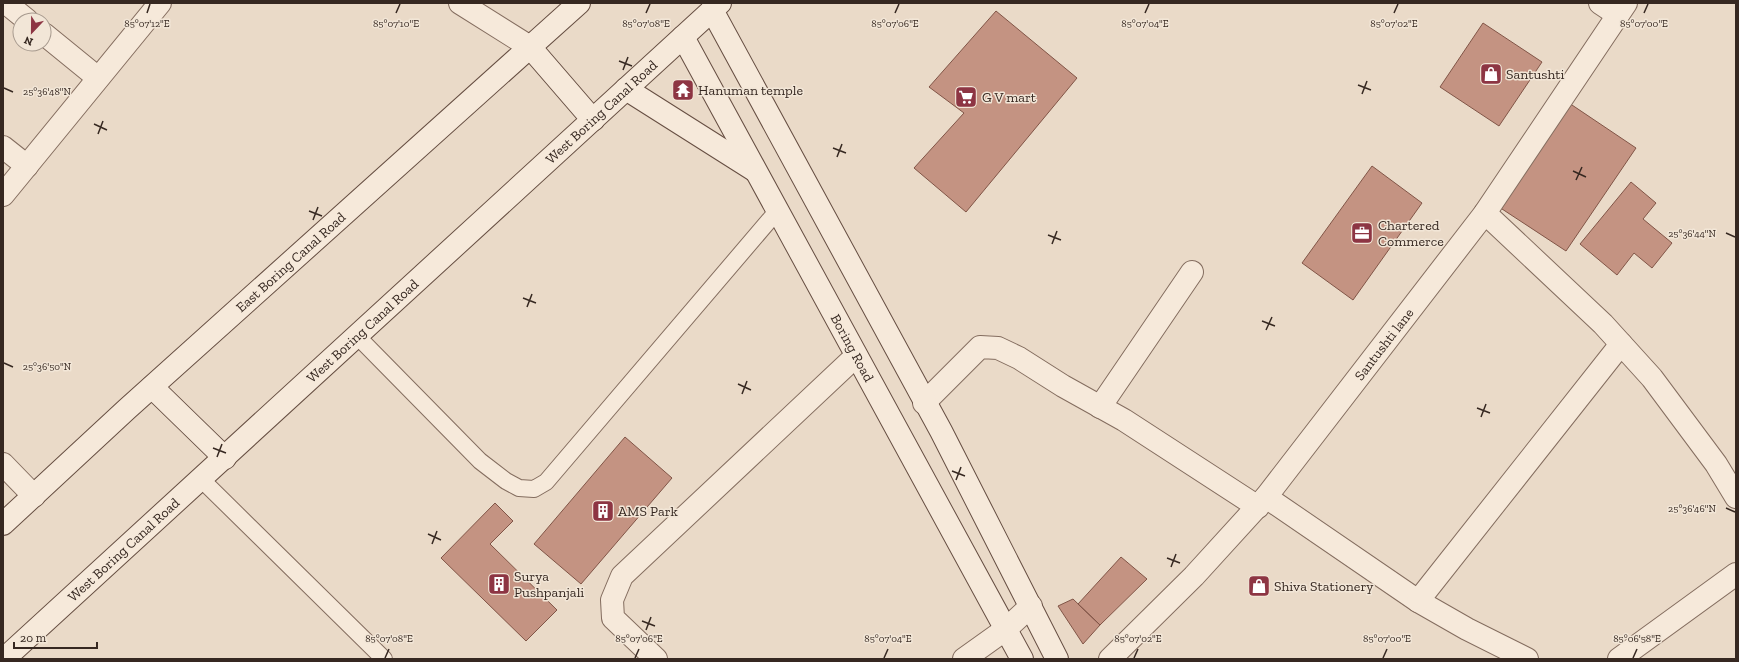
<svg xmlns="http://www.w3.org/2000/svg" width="1739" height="662" font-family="'Zilla Slab',serif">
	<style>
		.building { fill: #c49382; stroke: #815547 }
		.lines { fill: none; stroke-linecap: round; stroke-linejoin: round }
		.lane-casing { stroke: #846d5f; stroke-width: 18 }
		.street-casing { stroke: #846d5f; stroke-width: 24 }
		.secondary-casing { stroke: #664e42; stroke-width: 24 }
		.lane { stroke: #f6e9da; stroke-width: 16 }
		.street { stroke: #f6e9da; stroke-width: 22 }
		.secondary { stroke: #f6e9da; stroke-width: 22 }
		.ticks { fill: none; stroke: #362821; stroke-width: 1.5 }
		.labels { text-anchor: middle; stroke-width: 3; stroke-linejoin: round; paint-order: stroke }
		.poi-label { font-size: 14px; fill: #362821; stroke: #f2e6d7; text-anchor: start }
		.street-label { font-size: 14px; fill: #362821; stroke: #f2e6d7 }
		.ticks-label { font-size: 10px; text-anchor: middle; fill: #362821; stroke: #f2e6d7; stroke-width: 3; stroke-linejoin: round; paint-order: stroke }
	</style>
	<rect width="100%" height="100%" fill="#eadac8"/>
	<!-- building -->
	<path class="building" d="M996,11L1077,78L966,212L914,168L964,113L929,87Z
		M1483,23L1542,62L1499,126L1440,87Z
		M1569,103L1636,148L1566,251L1499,207Z
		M1372,166L1422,203L1353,300L1302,263Z
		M1631,182L1656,203L1643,219L1672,243L1652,268L1634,253L1617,275L1580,244Z
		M625,437L672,478L581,584L534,544Z
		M495,503L513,521L490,544L557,610L526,641L441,558Z
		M1121,557L1147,579L1100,625L1078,604Z
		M1073,599L1100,625L1083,644L1058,606Z"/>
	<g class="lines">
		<!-- lane casing -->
		<g class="lane-casing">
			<path id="lane" d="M358,337L480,461L506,481L519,488L534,489L546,482L778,210
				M201,479L384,659"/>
		</g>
		<!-- street casing -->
		<g class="street-casing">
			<g id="street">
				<path d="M6,3L27,20"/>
				<path d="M460,3L530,47"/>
				<path d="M1600,3L1618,15"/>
				<path d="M44,34L98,78"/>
				<path d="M3,147L27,166"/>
				<path d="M3,195L160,3"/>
				<path d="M1485,213L1603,324L1652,378L1716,464L1736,497"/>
				<path d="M924,403L980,347L998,348L1019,358L1063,386L1124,420L1258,507"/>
				<path d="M1100,407L1192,272"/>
				<path d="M3,464L34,496"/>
				<path d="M1266,497L1418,601L1467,629L1527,659"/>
				<path d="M1418,601L1621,344"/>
				<path d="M656,659L613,618L612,600L622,576L856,356"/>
				<path d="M964,659L1006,629L1031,606"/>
				<path id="s1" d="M1110,659L1194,576L1266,497L1485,213L1626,3"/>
				<path d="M1619,659L1736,574"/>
			</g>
		</g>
		<!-- secondary casing -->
		<g class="secondary-casing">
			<g id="secondary">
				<path d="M712,10L941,431L1057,659"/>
				<path id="s2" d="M683,37L1022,659"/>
				<path d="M530,47L593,120"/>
				<path d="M626,89L754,170"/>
				<path d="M152,387L225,458"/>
				<path id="s3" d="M3,524L127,409L579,3"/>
				<path id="s4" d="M4,659L720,3"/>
			</g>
		</g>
		<!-- lane -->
		<use href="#lane" class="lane"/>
		<!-- street -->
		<use href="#street" class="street"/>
		<!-- secondary -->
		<use href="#secondary" class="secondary"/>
	</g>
	<!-- ticks -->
	<path class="ticks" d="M147,13L150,4M396,13L400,4M646,13L650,4M895,13L899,4M1145,13L1149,4M1394,13L1398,4M1644,13L1648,4M619,61L632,66M623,70L628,57M1358,85L1371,90M4,88L13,92M1362,94L1367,81M94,124L107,130M98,134L103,121M833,148L846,153M837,157L842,144M1573,171L1586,177M1576,180L1582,167M309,211L322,216M313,220L318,207M1726,233L1735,237M1048,235L1061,240M1052,244L1057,231M523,298L536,303M527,307L532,294M1262,321L1275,326M1266,330L1272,317M4,363L13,367M738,384L751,390M742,394L747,381M1477,408L1490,413M1481,417L1486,404M213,448L226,453M217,457L222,444M952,471L965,476M956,480L961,467M1726,508L1735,512M428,534L441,540M432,544L437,531M1167,558L1180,563M1171,567L1176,554M642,621L655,626M646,630L651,617M385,658L389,649M635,658L639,649M884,658L888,649M1134,658L1138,649M1383,658L1387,649M1633,658L1637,649"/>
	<!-- icons -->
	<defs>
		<g id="shop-square" transform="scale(1.15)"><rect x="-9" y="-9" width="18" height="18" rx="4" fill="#8d3543" stroke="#f2e6d7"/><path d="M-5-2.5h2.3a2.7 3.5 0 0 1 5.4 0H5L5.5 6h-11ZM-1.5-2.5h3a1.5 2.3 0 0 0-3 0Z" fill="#fff"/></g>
		<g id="temple-square" transform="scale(1.15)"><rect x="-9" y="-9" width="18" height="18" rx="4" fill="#8d3543" stroke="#f2e6d7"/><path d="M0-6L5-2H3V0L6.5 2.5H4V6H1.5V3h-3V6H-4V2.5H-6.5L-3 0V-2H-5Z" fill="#fff"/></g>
		<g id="supermarket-square" transform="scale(1.15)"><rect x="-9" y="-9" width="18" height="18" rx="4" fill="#8d3543" stroke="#f2e6d7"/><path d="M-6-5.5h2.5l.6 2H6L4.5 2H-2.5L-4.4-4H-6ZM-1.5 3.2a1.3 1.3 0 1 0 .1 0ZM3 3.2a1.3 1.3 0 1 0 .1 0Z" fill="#fff"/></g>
		<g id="office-square" transform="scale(1.15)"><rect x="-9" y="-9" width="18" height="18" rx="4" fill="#8d3543" stroke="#f2e6d7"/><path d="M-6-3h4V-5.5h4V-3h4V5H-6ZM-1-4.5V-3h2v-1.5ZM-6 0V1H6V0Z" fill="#fff"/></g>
		<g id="building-square" transform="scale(1.15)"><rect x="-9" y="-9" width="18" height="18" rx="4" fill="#8d3543" stroke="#f2e6d7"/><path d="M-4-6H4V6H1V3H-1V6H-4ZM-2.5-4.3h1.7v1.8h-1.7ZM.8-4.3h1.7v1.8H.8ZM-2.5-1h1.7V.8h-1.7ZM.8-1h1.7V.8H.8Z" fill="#fff"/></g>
	</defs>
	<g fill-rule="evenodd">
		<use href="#shop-square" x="1491" y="74"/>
		<use href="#temple-square" x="683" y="90"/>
		<use href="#supermarket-square" x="966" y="97"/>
		<use href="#office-square" x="1362" y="233"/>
		<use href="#building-square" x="603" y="511"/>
		<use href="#building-square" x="499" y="584"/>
		<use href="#shop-square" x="1259" y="586"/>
	</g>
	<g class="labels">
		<!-- poi labels -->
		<g class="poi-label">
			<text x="1506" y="79">Santushti</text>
			<text x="698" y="95">Hanuman temple</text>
			<text x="982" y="102">G V mart</text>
			<text x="1378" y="230">Chartered<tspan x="1378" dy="16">Commerce</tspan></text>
			<text x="618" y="516">AMS Park</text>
			<text x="514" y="581">Surya<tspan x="514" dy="16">Pushpanjali</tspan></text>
			<text x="1274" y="591">Shiva Stationery</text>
		</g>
		<!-- street labels -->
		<g class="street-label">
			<text dy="5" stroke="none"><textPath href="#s4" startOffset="810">West Boring Canal Road</textPath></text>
			<text dy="5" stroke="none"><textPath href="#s3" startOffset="389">East Boring Canal Road</textPath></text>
			<text dy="5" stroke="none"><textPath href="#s4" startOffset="486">West Boring Canal Road</textPath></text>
			<text dy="5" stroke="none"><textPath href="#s1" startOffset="418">Santushti lane</textPath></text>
			<text dy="5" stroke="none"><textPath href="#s2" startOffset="354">Boring Road</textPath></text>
			<text dy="5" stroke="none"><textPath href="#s4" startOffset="162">West Boring Canal Road</textPath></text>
		</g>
	</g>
	<g class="ticks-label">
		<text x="147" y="27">85°07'12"E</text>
		<text x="396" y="27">85°07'10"E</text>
		<text x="646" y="27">85°07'08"E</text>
		<text x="895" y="27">85°07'06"E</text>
		<text x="1145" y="27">85°07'04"E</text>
		<text x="1394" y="27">85°07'02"E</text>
		<text x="1644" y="27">85°07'00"E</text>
		<text x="47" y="95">25°36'48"N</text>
		<text x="1692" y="237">25°36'44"N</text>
		<text x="47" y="370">25°36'50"N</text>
		<text x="1692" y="512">25°36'46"N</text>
		<text x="389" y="642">85°07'08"E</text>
		<text x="639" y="642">85°07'06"E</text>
		<text x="888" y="642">85°07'04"E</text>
		<text x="1138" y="642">85°07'02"E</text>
		<text x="1387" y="642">85°07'00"E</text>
		<text x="1637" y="642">85°06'58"E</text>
	</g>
	<!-- border -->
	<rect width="1739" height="662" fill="none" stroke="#362821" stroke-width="8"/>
	<!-- north arrow -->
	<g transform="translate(32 32) rotate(202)"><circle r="19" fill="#f2e6d7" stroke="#a79a8e"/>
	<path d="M0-3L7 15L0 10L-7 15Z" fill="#8d3543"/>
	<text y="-6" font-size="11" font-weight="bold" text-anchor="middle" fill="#362821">N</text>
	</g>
	<!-- scale -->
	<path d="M14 642v6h83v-6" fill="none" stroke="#362821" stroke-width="2"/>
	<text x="20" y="642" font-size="12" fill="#362821" stroke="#f2e6d7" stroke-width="3" paint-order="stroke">20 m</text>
</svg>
